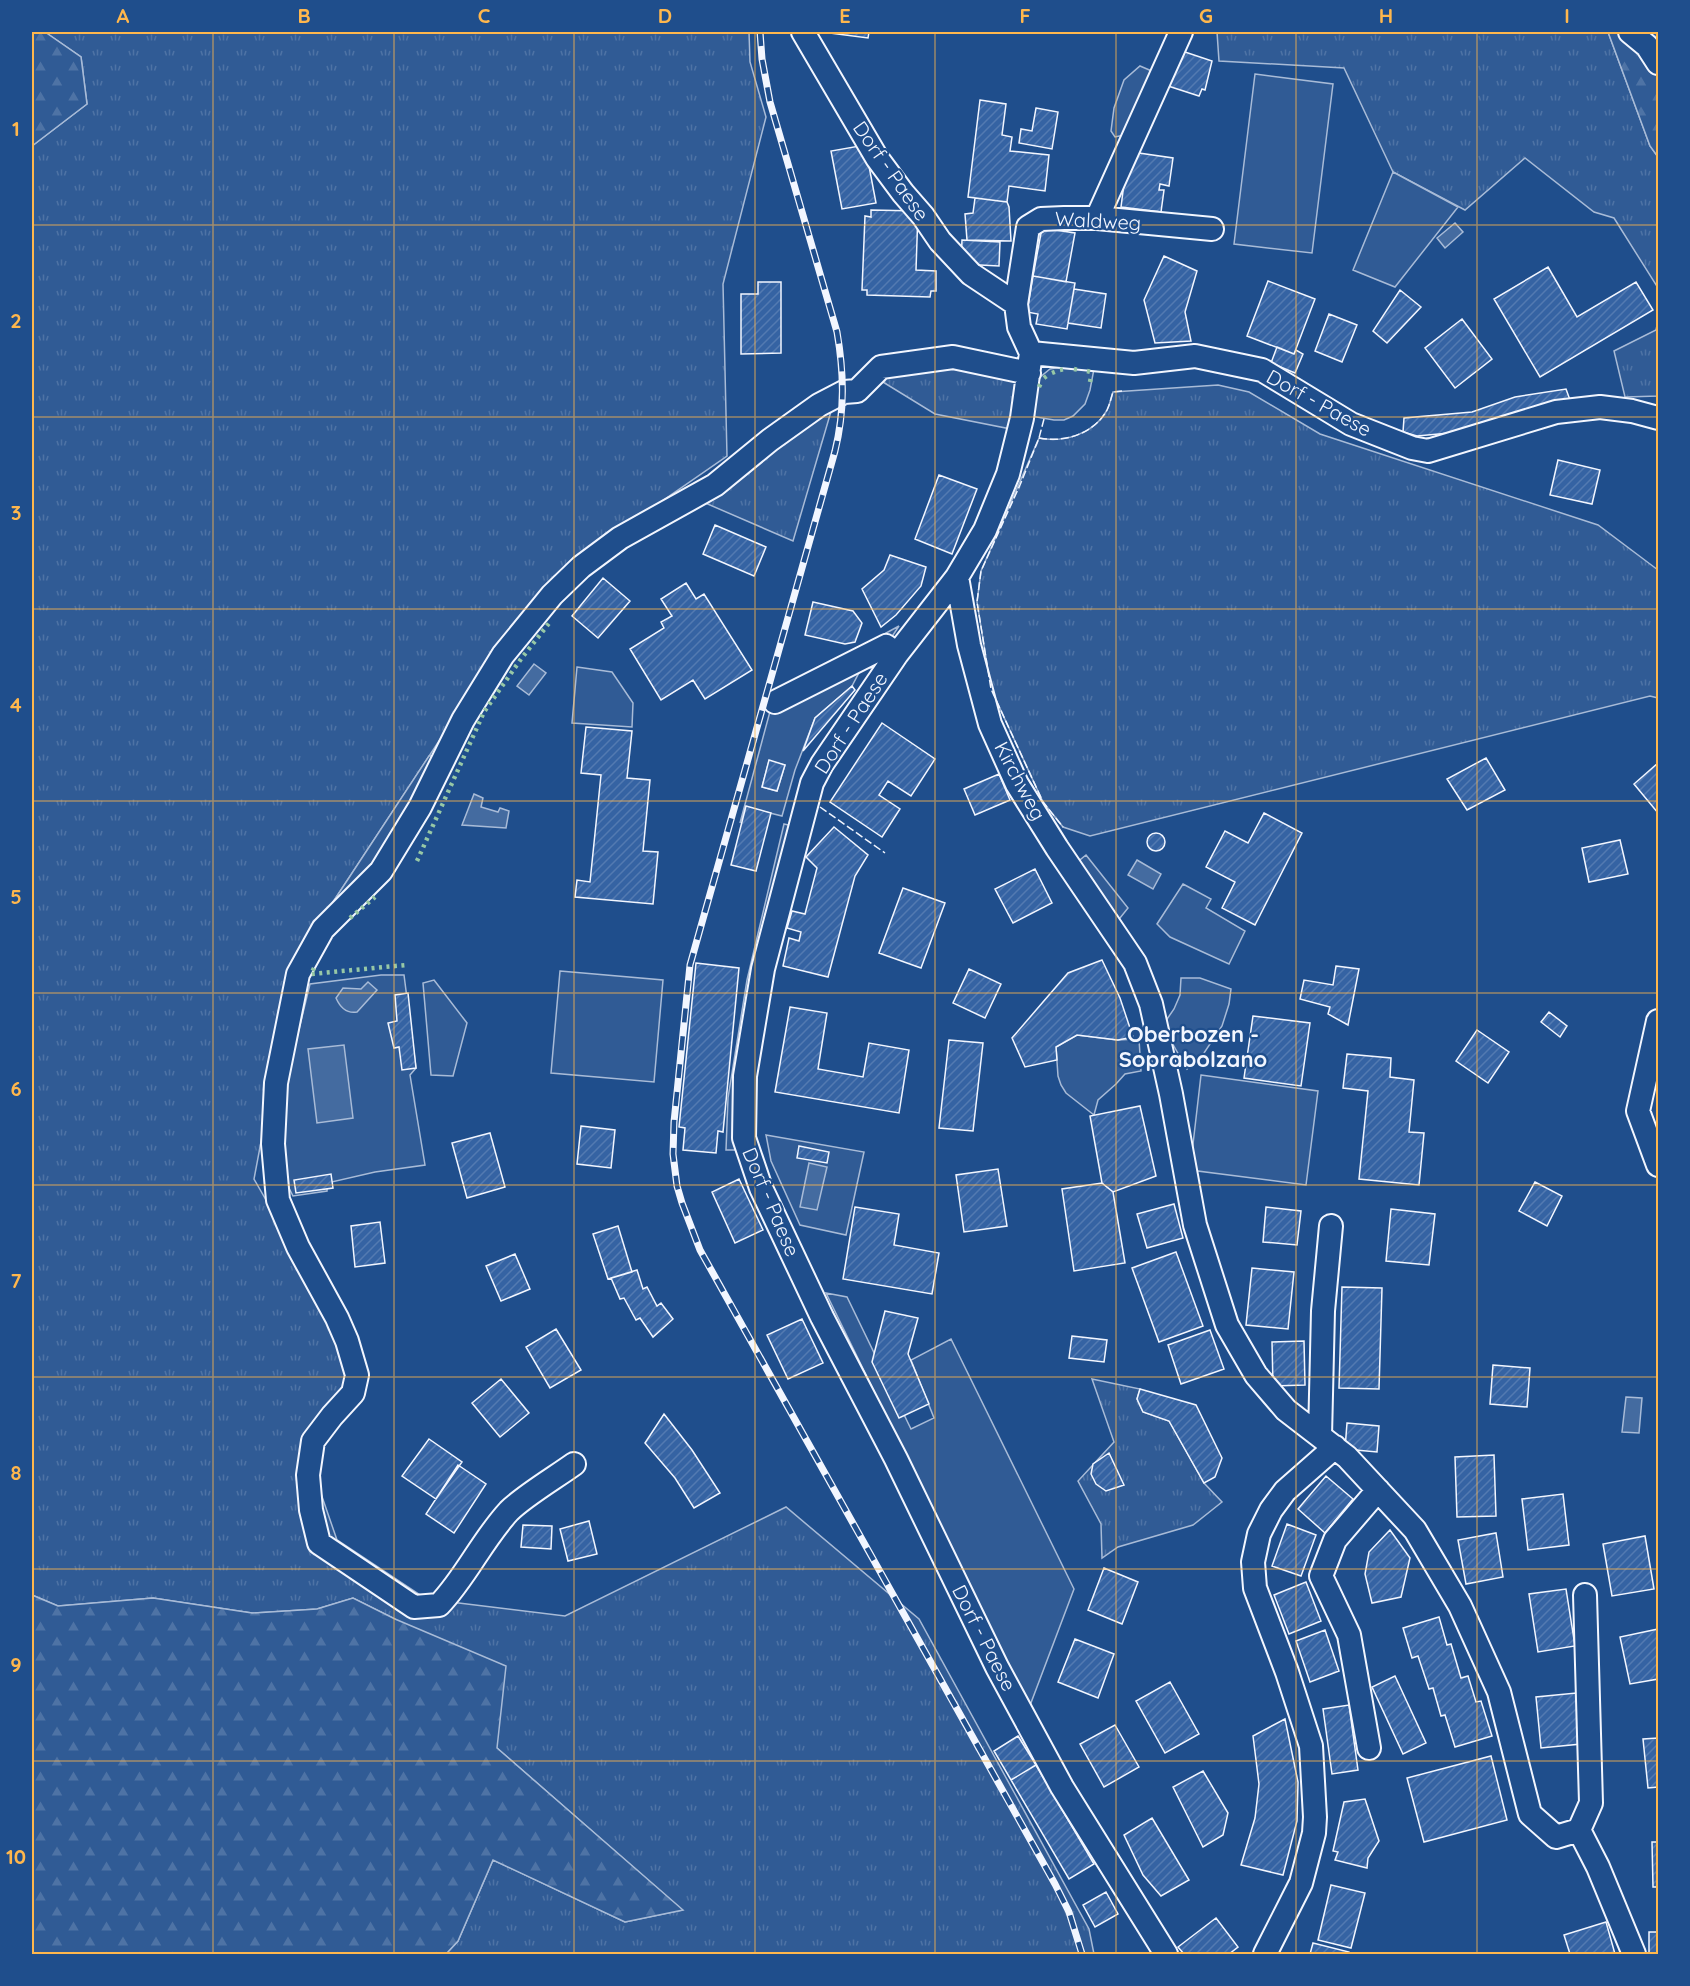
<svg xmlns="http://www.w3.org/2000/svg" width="1690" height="1986" font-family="Quicksand,sans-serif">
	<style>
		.grass { fill: url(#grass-tufts); stroke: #a8bbd7; stroke-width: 1.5 }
		.forest { fill: url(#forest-firs); stroke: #a8bbd7; stroke-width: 1.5 }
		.built { fill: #305b95; stroke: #a8bbd7; stroke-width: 1.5; fill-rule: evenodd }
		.water { fill: #446ba0; stroke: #a8bbd7; stroke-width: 1.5 }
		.building { fill: url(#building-hatch); stroke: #f2f6ff; stroke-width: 1.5 }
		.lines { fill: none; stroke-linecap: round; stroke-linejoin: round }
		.minor-casing { stroke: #f2f6ff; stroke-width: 26 }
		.minor { stroke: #1f4e8c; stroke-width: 22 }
		.rail-casing { stroke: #f2f6ff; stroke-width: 7 }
		.rail { stroke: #1f4e8c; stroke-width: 4.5; stroke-dasharray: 14; stroke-linecap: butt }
		.hedge { stroke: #97c8a6; stroke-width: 4.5; stroke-dasharray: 3 4.5; stroke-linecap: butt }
		.fence { stroke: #f2f6ff; stroke-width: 1.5; stroke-dasharray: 8 3; stroke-linecap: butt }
		.grid { fill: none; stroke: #ffb74d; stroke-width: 1.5; stroke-opacity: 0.55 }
		.labels { text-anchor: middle; stroke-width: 4.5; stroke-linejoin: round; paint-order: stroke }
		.street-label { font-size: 20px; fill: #f2f6ff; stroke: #1f4e8c }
		.quarter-label { font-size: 22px; font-weight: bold; fill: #f2f6ff; stroke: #1f4e8c }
		.neatline { fill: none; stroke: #ffb74d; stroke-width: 2 }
		.grid-label { font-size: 20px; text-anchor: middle; font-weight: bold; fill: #ffb74d }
	</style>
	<defs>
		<pattern id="grass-tufts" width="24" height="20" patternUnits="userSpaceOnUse" patternTransform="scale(1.5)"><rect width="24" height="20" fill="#305b95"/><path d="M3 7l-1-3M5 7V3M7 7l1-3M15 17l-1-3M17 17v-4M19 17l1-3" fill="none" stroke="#4e73a5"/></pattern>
		<pattern id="forest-firs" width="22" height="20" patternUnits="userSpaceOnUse" patternTransform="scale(1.5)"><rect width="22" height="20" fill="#305b95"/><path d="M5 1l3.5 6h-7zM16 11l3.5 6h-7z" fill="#4e73a5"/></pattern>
		<pattern id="building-hatch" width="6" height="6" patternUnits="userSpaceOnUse" patternTransform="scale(1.5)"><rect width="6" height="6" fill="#3563a3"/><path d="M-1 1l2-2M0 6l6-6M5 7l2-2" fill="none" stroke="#537ab1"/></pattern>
	</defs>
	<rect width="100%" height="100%" fill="#1f4e8c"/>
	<!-- grass -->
	<path class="grass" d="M45,32H749L750,62L766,117L723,284L727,456L554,576L491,662L333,902L294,966L254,1179L363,1369L320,1443L318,1485L337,1540L426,1599L565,1616L786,1507L919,1619L1089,1929L1094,1954H446L458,1941L493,1860L625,1922L682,1910L497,1748L395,1619L353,1598L317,1609L252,1613L153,1598L58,1606L32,1595V146L87,104L81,57Z
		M1217,32H1608L1650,146L1658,157V288L1614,218L1594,212L1525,158L1465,210L1393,172L1344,68L1219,61Z
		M1658,321V396L1625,397L1614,351L1656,330Z
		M953,361L1022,375L1011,429L935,414L878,379Z
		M1218,385L1249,392L1320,434L1598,525L1658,570V698L1650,696L1090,836L1063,827L1043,802L991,689L977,602L981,571L1039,438C1064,443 1094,434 1107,410C1110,404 1111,398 1113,392Z
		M832,408L793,541L703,502L724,493L803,427Z
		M1092,1379L1140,1389L1137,1399L1143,1412L1169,1421L1204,1483L1222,1502L1193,1525L1118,1547L1102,1558L1101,1524L1078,1481L1114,1442Z"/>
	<!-- forest -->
	<path class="forest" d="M32,32H45L81,57L87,104L32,146Z
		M1608,32H1658V157L1650,146Z
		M32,1595L58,1606L153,1598L252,1613L317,1609L353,1598L395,1619L506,1666L497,1748L683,1910L625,1922L493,1860L458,1941L446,1954H32Z"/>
	<!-- built -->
	<path class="built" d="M1140,66L1154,72L1124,135L1115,137L1111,131L1114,108L1124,80Z
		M1255,74L1333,84L1312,253L1234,244Z
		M1393,172L1458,207L1395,287L1353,270Z
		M1065,366L1094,369L1090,390L1085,404L1073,416L1064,420H1054L1030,416L1036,383L1039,378L1050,369Z
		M899,626L871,668L868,667L861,669L852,686L815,718L795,770L782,816L746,807L740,823L772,704L785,688ZM769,761L785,765L777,791L762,787Z
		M577,667L612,672L633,703L632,727L572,723Z
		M445,755L357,888L339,906L333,902L429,756Z
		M784,824L793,826L734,1138L735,1150H726L728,1098L747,980Z
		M1086,855L1128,908L1112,928L1070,868Z
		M1183,884L1211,899L1206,908L1245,931L1229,964L1170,937L1157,924Z
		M560,971L663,980L654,1082L551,1073Z
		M381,975H404L416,1068L410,1075L425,1165L375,1172L327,1183V1191L293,1196L283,1176L284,1091L310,984Z
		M1181,978H1200L1231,989L1229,1004L1222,1026L1204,1053L1187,1069L1167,1034L1165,1022L1174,1009L1180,995Z
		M434,980L467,1023L453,1076L431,1075L423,983Z
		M1077,1035L1117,1040L1139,1039L1141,1071L1125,1074L1116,1084L1098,1100L1094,1115L1066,1093L1061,1085L1058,1076L1056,1047Z
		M1201,1075L1318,1091L1306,1185L1190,1170Z
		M766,1135L864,1152L846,1235L800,1225L771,1161Z
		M826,1293L847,1297L911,1429L934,1418L911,1360L951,1339L1074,1589L1029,1708Z"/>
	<!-- water -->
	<path class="water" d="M1455,223L1463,232L1445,248L1437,238Z
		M534,664L546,673L529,695L517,686Z
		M474,794L483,798L481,807L498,812L500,808L509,811L506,828L462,825Z
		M1137,860L1161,874L1153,889L1128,875Z
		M368,982L377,990L357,1012C346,1014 340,1007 336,998L343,988L361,989Z
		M344,1045L353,1118L317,1123L308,1049Z
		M809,1163L827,1167L817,1210L800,1207Z
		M1626,1397L1642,1398L1639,1433L1622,1432Z"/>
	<!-- building -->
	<path class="building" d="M822,32H869L868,38Z
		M1179,50L1212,61L1205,90L1202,89L1199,96L1165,85Z
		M980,100L1006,104L1002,135L1012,137L1010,151L1049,155L1045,191L1009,186L1007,202L968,197Z
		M1036,108L1058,112L1052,149L1019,143L1021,129L1032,131Z
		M865,145L876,203L842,209L831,151Z
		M1132,152L1173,158L1169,186L1160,184L1159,190H1164L1161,212L1121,207L1127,160Z
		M975,198L1007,202L1009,207L1011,241L967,240L965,214L973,213Z
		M871,210L918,211L916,270L936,271V291H931L930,297L867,295V290H862L865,216L871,217Z
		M1042,228L1075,233L1066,282L1033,276Z
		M962,240L1000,242L999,266L961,264Z
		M1164,256L1197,271L1185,312L1191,341L1155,343L1144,300Z
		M1548,267L1577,317L1636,282L1653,310L1540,377L1494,299Z
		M1033,276L1075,283L1067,329L1036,324L1038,314L1027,312Z
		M1268,281L1315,299L1294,354L1247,336Z
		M758,282H781V353L741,354V294H758Z
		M1074,289L1106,294L1101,328L1068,323Z
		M1400,290L1421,307L1387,343L1373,331Z
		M1329,314L1357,325L1342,362L1315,351Z
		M1462,319L1492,359L1455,388L1425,348Z
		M1277,347L1294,354L1296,350L1303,354L1295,373L1271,363Z
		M1566,389L1570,400L1482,430L1417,436L1403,432L1404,418L1472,412L1515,397Z
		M1558,460L1600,470L1592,504L1550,495Z
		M939,475L977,489L952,554L915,539Z
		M715,525L766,547L754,576L703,554Z
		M890,555L926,567L921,586L896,615L881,627L862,589L884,570Z
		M603,578L630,601L598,638L572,616Z
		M686,583L696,599L704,594L752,670L705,699L693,680L661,700L630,649L664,628L661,622L672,616L661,599Z
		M813,602L853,611L862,623L855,642L845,644L805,635Z
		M852,686L855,690L803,751L815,718Z
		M882,723L935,759L911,796L888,781L879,795L900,809L882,837L830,802Z
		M586,727L632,731L627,778L650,780L643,851L658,852L653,904L575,897L577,880L590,882L601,775L581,773Z
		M1486,758L1505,790L1467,810L1447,779Z
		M769,760L785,765L777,791L762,787Z
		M1658,763V813L1634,784Z
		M999,774L1010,800L975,815L964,789Z
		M746,806L771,813L756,871L731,865Z
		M1264,813L1302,833L1255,925L1222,908L1235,882L1206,867L1225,831L1248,843Z
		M834,827L868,855L855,876L828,977L783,966L789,938L799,941L801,932L787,928L792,911L805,914L817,868L806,857Z
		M1147 842a9 9 0 1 1 18 0a9 9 0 1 1-18 0Z
		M1620,840L1628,874L1589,882L1582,848Z
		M1035,869L1052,903L1013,923L995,889Z
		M903,888L945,903L921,968L879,953Z
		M1102,960L1120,998L1133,1037L1118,1040L1077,1035L1056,1047L1057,1060L1025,1067L1012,1038L1068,973Z
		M696,963L739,968L723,1132L718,1131L716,1153L683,1150L685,1128L679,1127Z
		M1336,966L1359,969L1348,1025L1328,1014L1330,1007L1300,999L1304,980L1333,985Z
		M969,969L1001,984L985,1018L953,1003Z
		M408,993L416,1068L402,1070L399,1047L394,1048L388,1023L397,1021L395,995Z
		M790,1007L827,1013L818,1069L863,1077L869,1043L909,1050L899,1113L775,1092Z
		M1549,1012L1567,1026L1560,1037L1541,1022Z
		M1253,1016L1310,1023L1301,1086L1244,1078Z
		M1477,1030L1509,1052L1488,1083L1456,1061Z
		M949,1040L983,1043L973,1131L939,1128Z
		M1347,1054L1391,1058L1390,1077L1414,1080L1409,1132L1424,1133L1419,1185L1359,1179L1368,1091L1343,1088Z
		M1140,1106L1156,1176L1113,1192L1102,1183L1090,1116Z
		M581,1126L615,1130L611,1168L577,1164Z
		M490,1133L505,1187L467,1198L452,1143Z
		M799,1146L829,1152L827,1163L797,1158Z
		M998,1169L1007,1226L964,1232L956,1175Z
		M331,1174L333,1188L296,1193L294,1180Z
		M739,1179L763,1230L735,1243L712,1192Z
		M1535,1182L1562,1196L1547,1226L1519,1211Z
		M1102,1183L1113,1192L1125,1263L1074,1271L1062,1189Z
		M1174,1204L1183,1238L1147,1248L1137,1214Z
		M855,1207L899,1214L894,1245L939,1253L932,1294L843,1279Z
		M1266,1207L1301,1211L1297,1245L1263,1242Z
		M1391,1209L1435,1214L1429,1265L1386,1261Z
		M380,1222L385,1263L355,1267L351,1226Z
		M618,1226L632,1272L608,1279L593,1234Z
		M1176,1252L1203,1326L1159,1342L1132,1268Z
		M515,1254L530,1289L501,1301L486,1266Z
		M1252,1268L1294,1272L1288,1329L1246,1325Z
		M637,1270L643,1289L647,1287L657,1306L661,1303L673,1319L653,1337L640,1318L636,1320L624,1298L620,1299L611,1278Z
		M1342,1287L1382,1288L1379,1389L1339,1388Z
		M885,1311L918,1318L908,1354L929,1404L899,1418L872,1362Z
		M802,1319L823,1363L788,1379L767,1335Z
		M556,1329L581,1370L550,1388L526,1347Z
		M1210,1330L1224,1369L1181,1384L1168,1345Z
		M1072,1336L1107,1340L1104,1362L1069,1358Z
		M1304,1341L1305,1385L1273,1386L1272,1342Z
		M1493,1365L1530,1368L1527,1407L1490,1404Z
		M501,1379L529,1413L500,1437L472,1403Z
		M1140,1389L1196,1405L1222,1458L1215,1477L1204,1483L1169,1421L1143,1412L1137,1399Z
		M664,1414L692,1450L720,1493L694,1508L675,1478L645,1443Z
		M1347,1423L1379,1426L1377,1452L1345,1449Z
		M429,1439L462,1462L436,1499L402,1476Z
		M1109,1453L1124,1485L1106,1491L1096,1484L1091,1474L1093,1464Z
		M1494,1455L1496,1516L1457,1517L1455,1457Z
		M458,1465L486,1484L454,1533L426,1514Z
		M1326,1476L1353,1499L1325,1533L1298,1509Z
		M1563,1494L1569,1545L1528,1550L1522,1499Z
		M589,1521L597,1554L568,1561L560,1529Z
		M1287,1524L1316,1535L1301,1576L1272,1566Z
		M523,1525L552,1526L551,1549L521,1547Z
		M1390,1530L1410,1558L1401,1597L1372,1603L1365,1574L1369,1552Z
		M1496,1533L1503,1577L1466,1584L1458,1540Z
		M1645,1536L1654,1589L1612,1596L1603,1544Z
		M1104,1568L1138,1582L1122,1624L1088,1610Z
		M1306,1582L1321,1621L1289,1634L1274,1595Z
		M1566,1589L1575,1646L1538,1652L1529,1594Z
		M1439,1617L1447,1645L1451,1644L1461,1678L1468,1676L1476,1702L1481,1701L1492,1736L1455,1747L1445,1715L1441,1716L1433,1688L1429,1689L1418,1656L1412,1658L1403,1628Z
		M1658,1629V1679L1630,1684L1620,1637Z
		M1325,1630L1339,1671L1310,1682L1296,1641Z
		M1075,1639L1114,1654L1098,1698L1058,1682Z
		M1395,1676L1426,1743L1403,1754L1372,1687Z
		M1170,1682L1199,1734L1165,1753L1136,1701Z
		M1576,1693L1581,1744L1541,1748L1536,1697Z
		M1349,1705L1358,1770L1332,1774L1323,1709Z
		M1285,1719L1298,1782L1297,1821L1283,1875L1241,1865L1255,1818L1259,1784L1253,1736Z
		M1115,1725L1139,1767L1104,1787L1080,1744Z
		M1018,1736L1036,1765L1011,1780L994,1751Z
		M1658,1738V1787L1648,1788L1643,1739Z
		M1491,1756L1507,1820L1424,1842L1407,1778Z
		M1036,1765L1094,1864L1069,1879L1011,1780Z
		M1203,1771L1228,1813L1223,1835L1203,1847L1173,1787Z
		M1365,1799L1379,1841L1368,1858L1367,1868L1335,1860L1338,1852L1333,1851L1344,1802Z
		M1152,1818L1189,1880L1161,1896L1143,1875L1124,1835Z
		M1652,1842H1658V1887H1653Z
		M1331,1885L1365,1893L1351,1948L1318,1940Z
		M1106,1892L1118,1914L1095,1927L1083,1905Z
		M1216,1918L1238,1947L1229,1954H1184L1178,1947Z
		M1606,1922L1615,1954H1570L1564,1935Z
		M1649,1932H1658V1954H1649Z
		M1313,1943L1349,1952V1954H1310Z"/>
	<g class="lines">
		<!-- minor casing -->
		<g class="minor-casing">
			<path id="minor" d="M803,32L877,158L903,193L923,216L940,241L971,274L1016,304
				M1630,32L1647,46L1658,63
				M1097,218L1181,32
				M1031,353L1134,363L1195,356L1262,370L1351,424L1412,448L1428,451L1556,412L1600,407L1632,411L1658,418
				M957,577L969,645L990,724L1017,784L1057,848L1135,963L1151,1004L1171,1094L1195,1225L1227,1325L1256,1375L1286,1410L1347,1457L1415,1530L1460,1606L1499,1692L1530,1814L1556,1837L1579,1830L1598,1867L1634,1954
				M775,702L886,646L897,654
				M1658,1021L1638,1111L1658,1165
				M1320,1436L1323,1311L1331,1226
				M574,1464C556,1477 524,1496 509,1511C482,1540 466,1577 439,1605L414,1607L319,1543L311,1510L308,1475L313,1441L332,1416L353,1393L357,1375L347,1341L337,1318L298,1247L278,1200L273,1144L276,1083L298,974L323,929L381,871L420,807L463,720L503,655L552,595L581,567L620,538L715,485L770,440L819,405L844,392L857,391L881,367L953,357L1029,373
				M1369,1748L1349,1635L1321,1576L1335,1540L1378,1490
				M1579,1830L1591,1803L1585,1595
				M1166,1954L1062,1787L997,1667L896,1459L822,1317L761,1188L744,1138L745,1076L763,969L812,783L822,764L897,654L957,577L985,530L1008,474L1022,418L1031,353L1019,327L1016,304L1028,227L1041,219L1064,218H1097L1212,229
				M1265,1954L1301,1883L1314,1833L1315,1817L1311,1746L1287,1672L1255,1588L1253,1562L1259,1534L1271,1510L1285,1491L1335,1447"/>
		</g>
		<!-- minor -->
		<use href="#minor" class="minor"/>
		<!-- rail casing -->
		<g class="rail-casing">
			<path id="rail" d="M760,32L762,59L770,102L837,332C844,373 845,410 835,451L690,965L674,1122L673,1154L677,1186L682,1203L700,1250L1055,1884L1069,1912L1082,1954"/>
		</g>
		<!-- rail -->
		<use href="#rail" class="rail"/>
		<!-- hedge -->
		<path class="hedge" d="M1074,369L1079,370
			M1060,370L1065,369
			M1087,371L1091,372
			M1052,373L1057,371
			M1044,378L1048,375
			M1090,382L1091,377
			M1039,387L1041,383
			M417,861L484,712L521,659L550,622
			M350,918L375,897
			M314,968L311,974L406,965"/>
		<!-- fence -->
		<path class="fence" d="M1044,419L1039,438L1020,485L981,571L977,602L991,689L1043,802L1063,827
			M1039,438C1064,443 1094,434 1107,410C1110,404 1111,398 1113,392L1122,391
			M820,807L885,853"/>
	</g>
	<!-- grid -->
	<path class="grid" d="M213,32V1954M394,32V1954M574,32V1954M755,32V1954M935,32V1954M1116,32V1954M1296,32V1954M1477,32V1954M32,225H1658M32,417H1658M32,609H1658M32,801H1658M32,993H1658M32,1185H1658M32,1377H1658M32,1569H1658M32,1761H1658"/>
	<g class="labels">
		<!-- street labels -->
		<g class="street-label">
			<text transform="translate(891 171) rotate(55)" y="7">Dorf - Paese</text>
			<text transform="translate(1098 221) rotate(3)" y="7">Waldweg</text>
			<text transform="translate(1319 403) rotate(29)" y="7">Dorf - Paese</text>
			<text transform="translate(851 723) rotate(-57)" y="7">Dorf - Paese</text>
			<text transform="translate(1020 781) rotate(62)" y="7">Kirchweg</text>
			<text transform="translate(771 1202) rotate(67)" y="7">Dorf - Paese</text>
			<text transform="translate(984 1638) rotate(63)" y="7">Dorf - Paese</text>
		</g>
		<!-- quarter labels -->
		<g class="quarter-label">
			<text x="1193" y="1042">Oberbozen -<tspan x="1193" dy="25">Soprabolzano</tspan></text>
		</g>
	</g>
	<!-- border -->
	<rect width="1690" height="1986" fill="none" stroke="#1f4e8c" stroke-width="66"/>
	<rect x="33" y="33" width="1624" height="1920" class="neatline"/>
	<g class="grid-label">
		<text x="123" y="23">A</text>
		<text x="304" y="23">B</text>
		<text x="484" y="23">C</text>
		<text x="665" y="23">D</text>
		<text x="845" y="23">E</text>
		<text x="1025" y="23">F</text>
		<text x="1206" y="23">G</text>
		<text x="1386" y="23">H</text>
		<text x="1567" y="23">I</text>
		<text x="16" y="136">1</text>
		<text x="16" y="328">2</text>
		<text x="16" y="520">3</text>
		<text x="16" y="712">4</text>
		<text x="16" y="904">5</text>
		<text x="16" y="1096">6</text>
		<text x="16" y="1288">7</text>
		<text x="16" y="1480">8</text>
		<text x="16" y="1672">9</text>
		<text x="16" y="1864">10</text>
	</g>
</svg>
